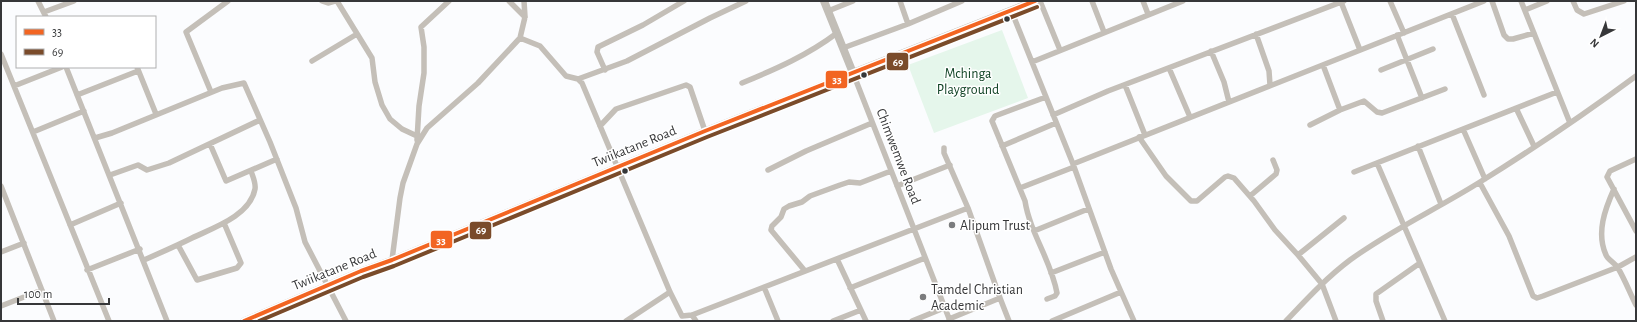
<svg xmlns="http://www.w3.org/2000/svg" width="1637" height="322" font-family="'Alegreya Sans',sans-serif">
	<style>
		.green { fill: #e5f6eb }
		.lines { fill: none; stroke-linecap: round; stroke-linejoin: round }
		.minor { stroke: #c4bfb8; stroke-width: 5.5 }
		.tertiary { stroke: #c4bfb8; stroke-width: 7 }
		.secondary { stroke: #c2beb7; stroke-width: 8 }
		.bus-1-casing { stroke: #fff; stroke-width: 7 }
		.bus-2-casing { stroke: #fff; stroke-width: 7 }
		.bus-1 { stroke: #f26522; stroke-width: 4 }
		.bus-2 { stroke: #7a4b2a; stroke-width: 4 }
		.bus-dot { fill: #363739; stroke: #fff; stroke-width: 1.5 }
		.poi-dot { fill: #7b7c7e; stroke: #fff; stroke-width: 1.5 }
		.labels { text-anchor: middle; stroke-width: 3; stroke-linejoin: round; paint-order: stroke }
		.park-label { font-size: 14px; fill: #104325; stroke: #fff }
		.street-label { font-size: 14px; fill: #363739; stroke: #fff }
		.poi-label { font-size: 14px; fill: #363739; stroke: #fff; text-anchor: start }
		.line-badge { stroke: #fff; stroke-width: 1.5 }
		.badge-label { font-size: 11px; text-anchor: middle; font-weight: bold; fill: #fff }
	</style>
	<rect width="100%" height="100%" fill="#fbfcfe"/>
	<!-- green -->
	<path class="green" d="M1002,30L1028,98L934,133L908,65Z"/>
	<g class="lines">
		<!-- minor -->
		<path class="minor" d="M38,1L46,17
			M322,1L328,3L335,1
			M337,1L372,58L375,82L382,105L390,119L402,129L417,136
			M509,1L525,17
			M900,1L908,24
			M1040,1L1060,50
			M1092,1L1104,32
			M1143,1L1148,14
			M1390,1L1404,33
			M1492,1L1504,35L1508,39H1513L1534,33
			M1521,1L1570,123
			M1573,1L1577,10L1584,14L1624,1
			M1341,2L1360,50
			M1011,10L1073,164L1111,269L1134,321
			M1525,10L1547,1
			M828,11L853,1
			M44,12L74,1
			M1452,14L1484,95
			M1256,34L1269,71L1270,85
			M1397,35L1422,98
			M520,38L540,46L566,76L578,79L627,61L710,18L746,1
			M843,48L908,24L962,1
			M1211,51L1224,82L1229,102
			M1,54L109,321
			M312,61L357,34
			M1032,62L1183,1
			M66,67L167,321
			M137,67L156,114
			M1169,68L1190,117
			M605,70L597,52L598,47L643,25L684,1
			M1381,70L1433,49
			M853,73L950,321
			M578,79L582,83L670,292L682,316L692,315L968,208
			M742,83C776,69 808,55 837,33
			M1125,85L1145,135
			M14,86L62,67
			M211,92L186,32L228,1
			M77,95L138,71
			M1046,97L995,116L992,121L1025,201C1030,233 1051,260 1057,293L1055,296L1047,299
			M1516,108L1534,146
			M1340,110L1364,101L1377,112L1382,113L1445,89
			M1053,115L1108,91L1344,1
			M1310,125L1340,110L1323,65
			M600,126L616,109L686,85L690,87L705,131
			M1463,129L1485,179
			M33,132L84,111
			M1139,137L1166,176L1191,201H1197L1225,177L1228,176L1234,178L1254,201L1275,230L1298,255L1322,284L1336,321
			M95,138L112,133L222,88L244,83L270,142L296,208L305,242L346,321
			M417,140L419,106L424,73V47L421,27L449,1
			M210,144L226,181L277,159
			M1002,146L1056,123
			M1418,146L1441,204
			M944,148V153L968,208L1000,298L949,319
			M1636,159L1610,171L1607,177L1636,231
			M1377,163L1445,321
			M1073,164L1484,1
			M768,170L806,151L872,123
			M1354,172L1557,92
			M110,175L138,165L147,170L169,163L260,120
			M1480,183L1509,236L1533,296L1537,298L1543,296L1618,267L1636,257
			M1,186L54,321
			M897,186L950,165
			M1020,188L1074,167
			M1614,189C1605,209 1596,233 1606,255C1608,260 1615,263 1618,268C1625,280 1630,293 1636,305
			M1250,196L1276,174L1277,170L1273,160
			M70,225L121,203
			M1034,231L1088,209
			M178,245L197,280L237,268L241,263L224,223
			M1,252L24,243
			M1298,255L1344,218
			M837,259L866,321
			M144,260C160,253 176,246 192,238C213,228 250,216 255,189C256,183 253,177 251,171
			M392,260L400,198L403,183L417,144L427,128L478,83L520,38L525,17L524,1
			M87,270L140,249
			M805,271L771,230L772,226L781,217L784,209L789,206L802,202L810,196L840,185L849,182L860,183L891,171
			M1051,273L1105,252
			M764,287L778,321
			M850,288L925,258
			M1000,298L1009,321
			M1,306L42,290
			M692,315L696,321
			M626,321L670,292
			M833,321L861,310
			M912,321L944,308
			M1052,321L1121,292
			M1286,321C1306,300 1326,278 1350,260C1391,230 1437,209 1480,182C1533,149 1586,113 1636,76
			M1383,321L1376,301V294L1420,263"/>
		<!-- tertiary -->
		<path class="tertiary" d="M244,321L361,271L392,260L705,131L853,73"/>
		<!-- secondary -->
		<path class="secondary" d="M824,1L853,73L1035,1"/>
		<!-- bus-1 casing -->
		<g class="bus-1-casing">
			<path id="bus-1" d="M244,321L361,271L392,260L705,131L1035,1"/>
		</g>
		<!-- bus-2 casing -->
		<g class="bus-2-casing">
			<path id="bus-2" d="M259,321L363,277L394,266L707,137L1037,7"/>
		</g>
		<!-- bus-1 -->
		<use href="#bus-1" class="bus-1"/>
		<!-- bus-2 -->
		<use href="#bus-2" class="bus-2"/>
	</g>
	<!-- markers -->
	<g class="bus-dot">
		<circle cx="1007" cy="19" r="3.5"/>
		<circle cx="864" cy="75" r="3.5"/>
		<circle cx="625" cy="171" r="3.5"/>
	</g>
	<g class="poi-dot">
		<circle cx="952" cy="225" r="4"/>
		<circle cx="923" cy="297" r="4"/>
	</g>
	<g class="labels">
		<!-- park labels -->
		<g class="park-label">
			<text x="968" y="78">Mchinga<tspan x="968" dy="16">Playground</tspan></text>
		</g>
		<!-- street labels -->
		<g class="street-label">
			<text transform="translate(634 146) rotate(-22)" y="5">Twiikatane Road</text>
			<text transform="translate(899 156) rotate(69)" y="5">Chimwemwe Road</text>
			<text transform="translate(334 269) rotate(-22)" y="5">Twiikatane Road</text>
		</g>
		<!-- poi labels -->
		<g class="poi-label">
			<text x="960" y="230">Alipum Trust</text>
			<text x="931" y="294">Tamdel Christian<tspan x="931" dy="16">Academic</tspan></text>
		</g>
	</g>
	<g class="line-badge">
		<rect x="886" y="52" width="23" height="19" rx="4" fill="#7a4b2a"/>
		<rect x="825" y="70" width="23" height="19" rx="4" fill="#f26522"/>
		<rect x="469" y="221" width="23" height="19" rx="4" fill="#7a4b2a"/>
		<rect x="430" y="230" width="23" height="19" rx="4" fill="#f26522"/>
	</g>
	<g class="badge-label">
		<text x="898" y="66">69</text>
		<text x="837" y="83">33</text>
		<text x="481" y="234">69</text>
		<text x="441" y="244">33</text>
	</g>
	<!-- border -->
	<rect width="1637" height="322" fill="none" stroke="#363739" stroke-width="4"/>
	<!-- legend -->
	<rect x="16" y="16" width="140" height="52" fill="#ffffff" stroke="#afafb0"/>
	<rect x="24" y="29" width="20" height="6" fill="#f26522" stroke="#afafb0"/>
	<text x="52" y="36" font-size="12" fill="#363739">33</text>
	<rect x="24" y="49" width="20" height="6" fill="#7a4b2a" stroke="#afafb0"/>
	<text x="52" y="56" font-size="12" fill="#363739">69</text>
	<!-- north arrow -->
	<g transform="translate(1601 36) rotate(222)" stroke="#ffffff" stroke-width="3" paint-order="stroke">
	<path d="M0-3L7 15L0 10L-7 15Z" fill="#363739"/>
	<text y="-6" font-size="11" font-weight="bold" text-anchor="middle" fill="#363739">N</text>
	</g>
	<!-- scale -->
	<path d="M18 298v6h91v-6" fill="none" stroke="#363739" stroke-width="2"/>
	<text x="24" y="298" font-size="12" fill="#363739" stroke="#ffffff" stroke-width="3" paint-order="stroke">100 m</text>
</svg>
